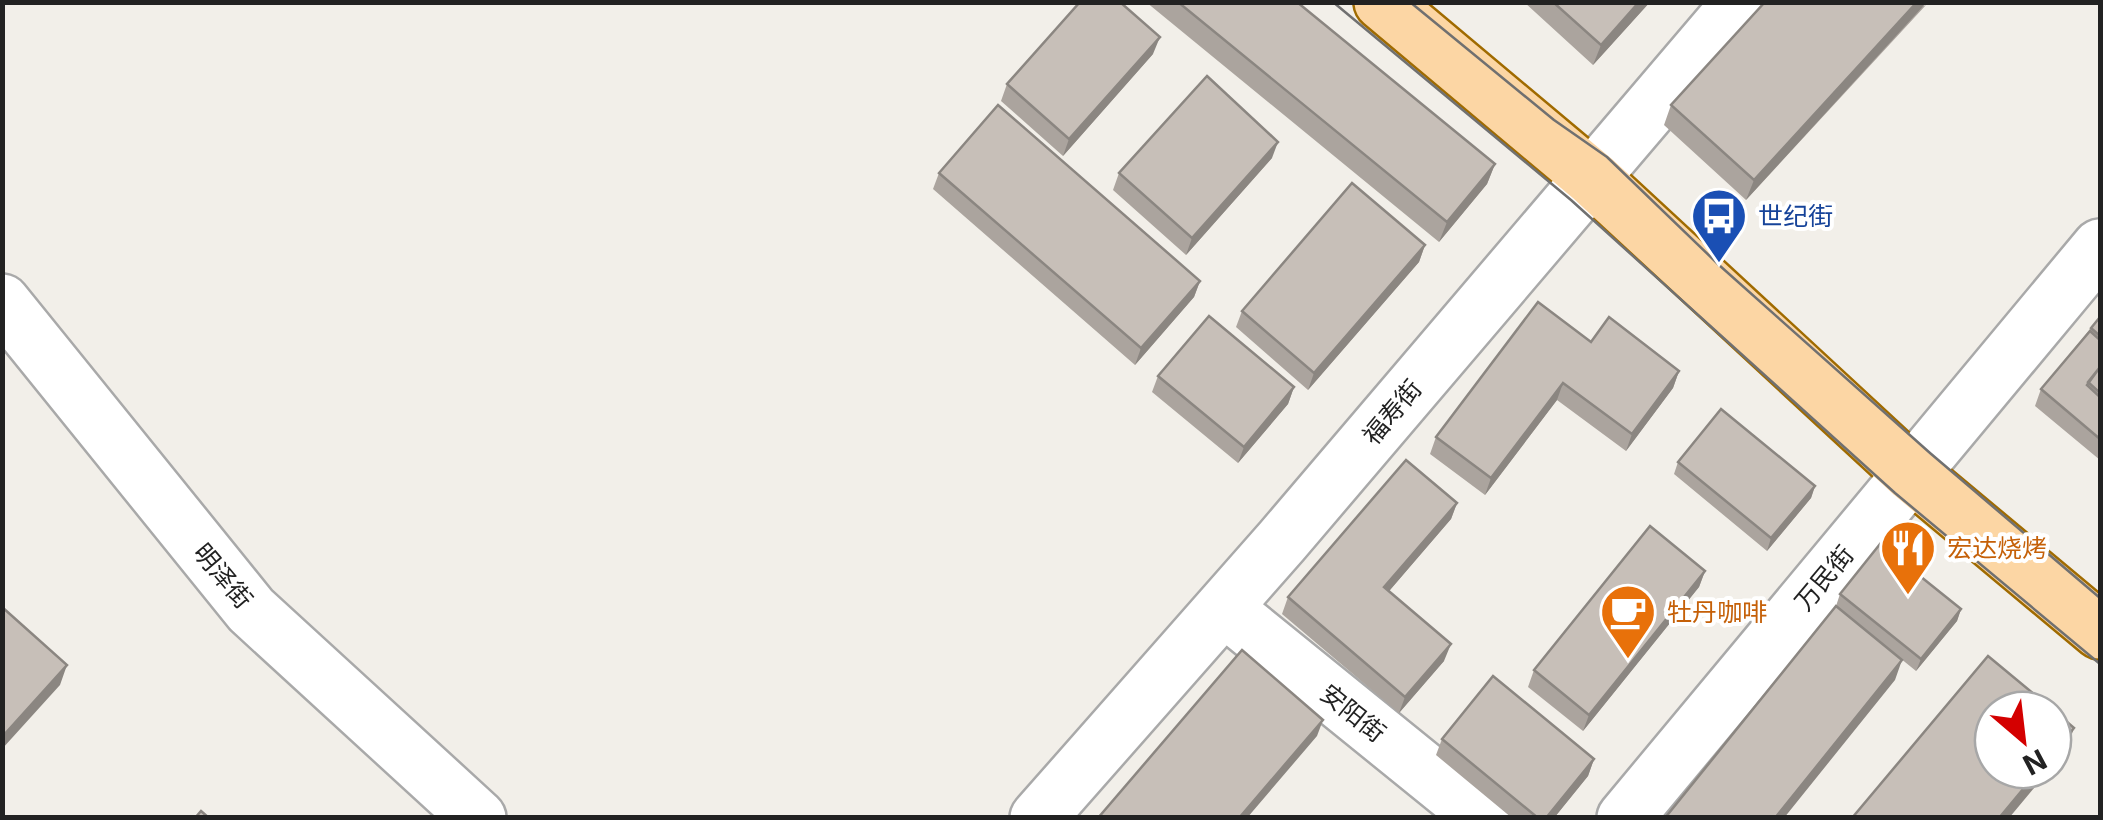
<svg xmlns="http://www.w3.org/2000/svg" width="2103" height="820" font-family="Inter,'Noto Sans SC',sans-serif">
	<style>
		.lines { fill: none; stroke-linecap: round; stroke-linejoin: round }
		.minor-casing { stroke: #a9a9a9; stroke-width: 60 }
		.major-casing { stroke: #a06b00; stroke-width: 60 }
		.minor { stroke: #fff; stroke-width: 55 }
		.major { stroke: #fcd6a4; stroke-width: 55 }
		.tram { stroke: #707070; stroke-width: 2.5 }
		.wall { fill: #aba49e }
		.shaded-wall { fill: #8b8681 }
		.building { fill: #c7bfb8; stroke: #8b8681; stroke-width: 2.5 }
		.labels { text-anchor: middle; stroke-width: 8; stroke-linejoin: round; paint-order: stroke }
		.transit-label { font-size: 25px; fill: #164399; stroke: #fff; text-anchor: start }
		.street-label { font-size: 25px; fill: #222; stroke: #fff }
		.food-label { font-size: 25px; fill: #c56008; stroke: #fff; text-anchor: start }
	</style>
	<rect width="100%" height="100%" fill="#f2efe9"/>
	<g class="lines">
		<!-- minor casing -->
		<g class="minor-casing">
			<path id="minor" d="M2,302L251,610L478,818
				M1224,608L1483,818
				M1038,818L1282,541L1741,2
				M1625,818L2100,247"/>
		</g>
		<!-- major casing -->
		<g class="major-casing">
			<path id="major" d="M1382,2L1593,179L1912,474L2100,631"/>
		</g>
		<!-- minor -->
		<use href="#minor" class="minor"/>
		<!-- major -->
		<use href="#major" class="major"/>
		<!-- tram -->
		<path class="tram" d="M1333,2L1571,200L1895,493L2100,664
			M1410,2L1554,120L1607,157L1719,265L1930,453L2100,598"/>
	</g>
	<!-- wall -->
	<path class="wall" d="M1146,2H1297L1495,164L1487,184L1439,242Z
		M1524,2H1650L1593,65Z
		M1926,5L1746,200L1664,125L1671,105Z
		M1153,54L1063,156L1001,101L1007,84Z
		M1272,158L1186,255L1113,190L1119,173Z
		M939,173L1200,281L1194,297L1135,365L933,189Z
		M1425,245L1419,262L1308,390L1236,327L1242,311Z
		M2100,317V460L2035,406L2041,389Z
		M1591,342L1679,371L1673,388L1626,451L1557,400L1485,495L1430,454L1436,437Z
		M1158,376L1294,387L1288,404L1238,463L1152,392Z
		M1678,462L1815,486L1811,498L1767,551L1674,474Z
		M1457,503L1451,519L1389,591L1444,661L1399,713L1282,614L1288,597Z
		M1705,571L1699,587L1583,731L1528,687L1534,670Z
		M1840,594L1961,609L1957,621L1916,671L1836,606Z
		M1442,739L1594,759L1588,776L1554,818H1512L1436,755Z"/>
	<!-- shaded-wall -->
	<path class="shaded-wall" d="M1639,2H1650L1593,65L1601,45Z
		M1917,2H1927L1746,200L1754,180Z
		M1160,37L1153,54L1063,156L1069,139Z
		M1278,142L1272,158L1186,255L1192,238Z
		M1495,164L1487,184L1439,242L1447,222Z
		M1425,245L1419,262L1308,390L1314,373Z
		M1200,281L1194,297L1135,365L1141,348Z
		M1679,371L1673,388L1626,451L1632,434Z
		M1563,383L1557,400L1485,495L1491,478Z
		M1294,387L1288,404L1238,463L1244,447Z
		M1815,486L1811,498L1767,551L1771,538Z
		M1457,503L1451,519L1378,604L1384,587Z
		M1705,571L1699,587L1583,731L1589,715Z
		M1961,609L1957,621L1916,671L1921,659Z
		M1451,644L1444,661L1399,713L1405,697Z
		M1902,660L1895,680L1784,818H1775Z
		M67,665L60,685L2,749V737Z
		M1323,720L1317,736L1247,818H1239Z
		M2074,728L2067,748L2053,765V754Z
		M1594,759L1588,776L1554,818H1546Z
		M2039,770H2049L2009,818H1999Z"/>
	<!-- building -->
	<path class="building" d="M1080,2H1120L1160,37L1069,139L1007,84Z
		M1178,2H1297L1495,164L1447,222Z
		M1553,2H1639L1601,45Z
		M1765,2H1917L1754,180L1671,105Z
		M1207,76L1278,142L1192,238L1119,173Z
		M998,105L1200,281L1141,348L939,173Z
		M1352,183L1425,245L1314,373L1242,311Z
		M1538,302L1591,342L1609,317L1679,371L1632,434L1563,383L1491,478L1436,437Z
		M1209,316L1294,387L1244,447L1158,376Z
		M2100,317V336L2091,328Z
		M2090,331L2100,340V367L2087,385L2100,397V439L2041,389Z
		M2100,367V393L2088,382Z
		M1721,409L1815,486L1771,538L1678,462Z
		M1406,460L1457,503L1384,587L1451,644L1405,697L1288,597Z
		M1650,526L1705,571L1589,715L1534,670Z
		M1880,544L1961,609L1921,659L1840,594Z
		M1836,606L1902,660L1775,818H1665Z
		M2,607L67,665L2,737Z
		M1242,650L1323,720L1239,818H1098Z
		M1988,656L2053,710H1993V770H2039L1999,818H1852Z
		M1493,676L1594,759L1546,818H1538L1442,739Z
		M2053,710L2074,728L2053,754Z
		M201,811L209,818H195Z"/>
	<!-- icons -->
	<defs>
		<g id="bus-pin" transform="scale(2.875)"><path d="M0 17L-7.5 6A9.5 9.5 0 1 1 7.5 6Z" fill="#1a4fb4" stroke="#fff"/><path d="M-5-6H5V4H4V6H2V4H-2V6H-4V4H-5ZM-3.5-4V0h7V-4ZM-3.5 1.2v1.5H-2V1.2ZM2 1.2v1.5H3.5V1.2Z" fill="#fff"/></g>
		<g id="restaurant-pin" transform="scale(2.875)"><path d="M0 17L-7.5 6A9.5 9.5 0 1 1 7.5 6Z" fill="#e8710a" stroke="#fff"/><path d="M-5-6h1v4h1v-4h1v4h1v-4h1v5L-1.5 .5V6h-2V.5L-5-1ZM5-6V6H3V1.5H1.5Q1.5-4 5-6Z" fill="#fff"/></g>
		<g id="cafe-pin" transform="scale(2.875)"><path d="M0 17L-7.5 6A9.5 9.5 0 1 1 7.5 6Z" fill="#e8710a" stroke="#fff"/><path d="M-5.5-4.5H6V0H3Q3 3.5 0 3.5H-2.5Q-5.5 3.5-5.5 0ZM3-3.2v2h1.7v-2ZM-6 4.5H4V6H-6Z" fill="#fff"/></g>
	</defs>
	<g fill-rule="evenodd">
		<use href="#bus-pin" x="1719" y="216"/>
		<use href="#restaurant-pin" x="1908" y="548"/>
		<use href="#cafe-pin" x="1628" y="612"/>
	</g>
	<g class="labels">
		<!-- transit labels -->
		<g class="transit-label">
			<text x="1758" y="225">世纪街</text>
		</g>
		<!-- street labels -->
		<g class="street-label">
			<text transform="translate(1392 412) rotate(-50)" y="9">福寿街</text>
			<text transform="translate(223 576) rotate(50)" y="9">明泽街</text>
			<text transform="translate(1824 578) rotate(-50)" y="9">万民街</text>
			<text transform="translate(1353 713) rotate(39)" y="9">安阳街</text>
		</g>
		<!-- food labels -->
		<g class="food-label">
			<text x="1947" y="557">宏达烧烤</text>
			<text x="1667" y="621">牡丹咖啡</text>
		</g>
	</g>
	<!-- border -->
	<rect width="2103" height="820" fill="none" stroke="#222222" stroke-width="10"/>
	<!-- north arrow -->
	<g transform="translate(2023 740) rotate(152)"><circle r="48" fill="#ffffff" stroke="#a7a7a7" stroke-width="2.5"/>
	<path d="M0-8L18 38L0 25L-18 38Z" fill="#d40000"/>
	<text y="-15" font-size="28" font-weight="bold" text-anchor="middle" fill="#222222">N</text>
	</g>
</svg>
